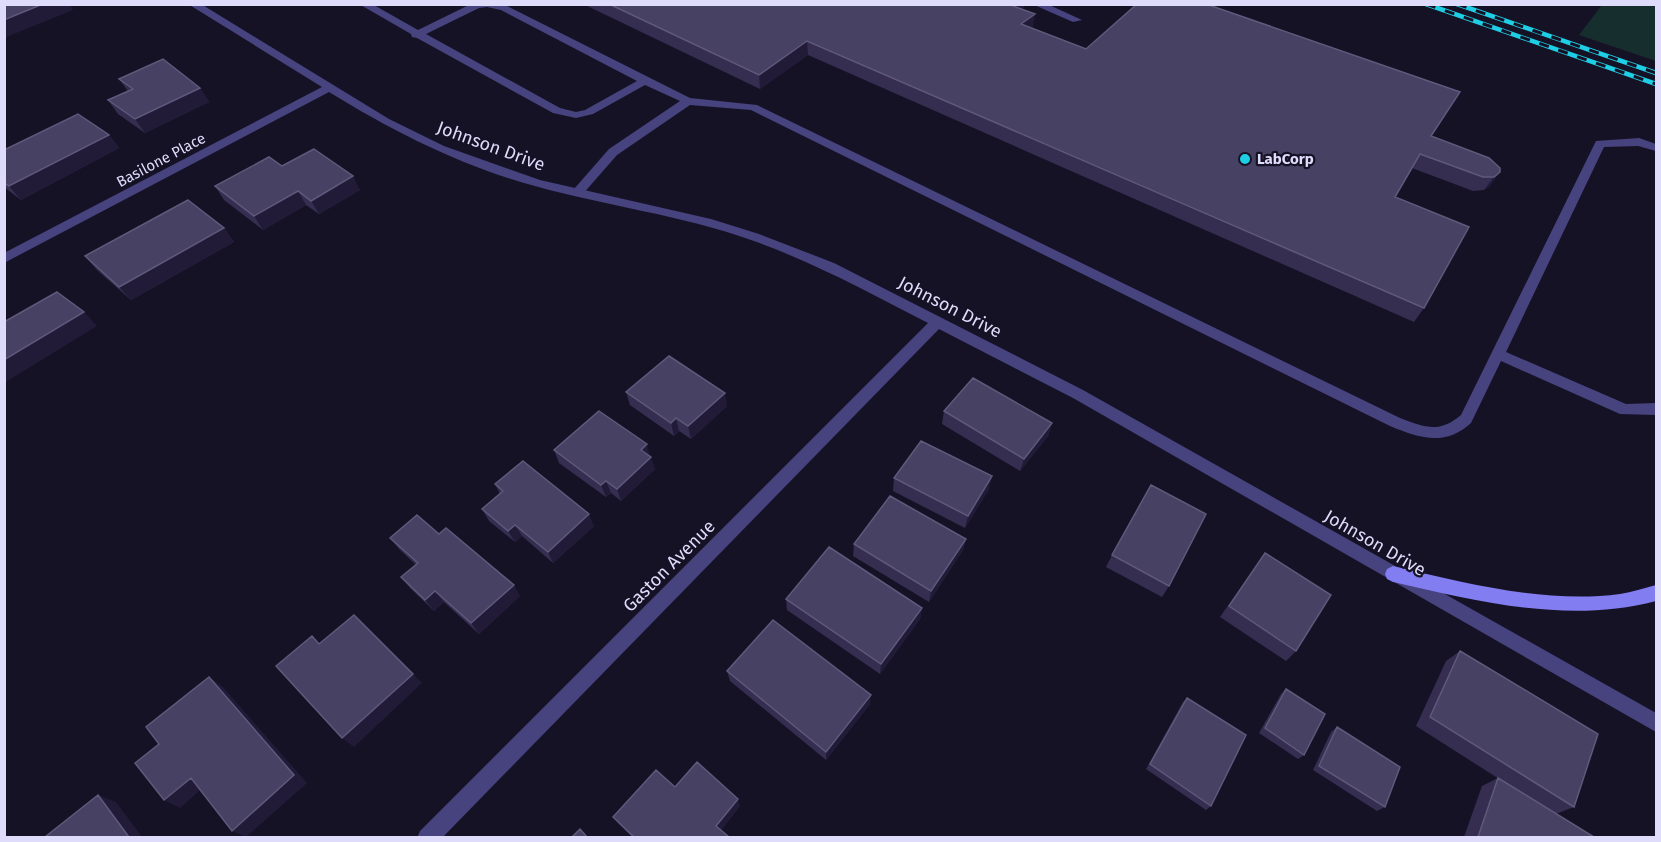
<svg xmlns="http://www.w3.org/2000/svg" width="1661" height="842" font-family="'Fira Sans',sans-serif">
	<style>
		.green { fill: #162f2e }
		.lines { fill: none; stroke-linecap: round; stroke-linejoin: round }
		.lane { fill: #46437f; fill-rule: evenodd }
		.street { fill: #46437f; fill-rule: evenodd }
		.secondary { fill: #827df0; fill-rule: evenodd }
		.rail-casing { stroke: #1ecee4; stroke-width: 4.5 }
		.rail { stroke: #161226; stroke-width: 3; stroke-dasharray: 10; stroke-linecap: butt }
		.wall { fill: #352e51 }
		.shaded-wall { fill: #211b38 }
		.building { fill: #474163; stroke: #5f597b; stroke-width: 1.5 }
		.poi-dot { fill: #1ecee4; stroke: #161226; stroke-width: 2 }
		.labels { text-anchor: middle; stroke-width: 4.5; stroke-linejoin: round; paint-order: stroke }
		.far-poi-label { font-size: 15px; font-weight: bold; fill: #dfdbfb; stroke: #161226; text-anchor: start }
		.far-street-label { font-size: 15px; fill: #dfdbfb; stroke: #161226 }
		.street-label { font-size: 18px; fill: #dfdbfb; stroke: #161226 }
	</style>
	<rect width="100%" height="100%" fill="#161226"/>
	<!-- green -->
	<path class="green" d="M1602,5H1656V61L1579,35Z"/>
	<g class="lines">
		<!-- lane -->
		<path class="lane" d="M359,4H372L418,30L471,4H503L690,98L757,105L1400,418C1424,427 1439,434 1461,415L1596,141L1639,138L1656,144V151L1638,146L1604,147L1506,352L1626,404L1656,403V415L1620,414L1501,361L1471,423C1445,447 1419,438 1390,426L751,110L690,105L617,155L582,195H574V189L609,149L680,101L645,85L593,114L576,118L553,113L417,38L412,37L411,34ZM487,7L501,10L637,81L585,110L576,112L560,108L426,34L479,8Z
			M1032,4H1047L1082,20L1073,22Z"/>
		<!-- street -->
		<path class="street" d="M188,4H201L389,119L444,146L540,180L711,219L759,234L834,263L1083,390L1656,713V732L1073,398L939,329L442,838H417L420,831L928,323C870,293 813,262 751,240C681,215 606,206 535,186C461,166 394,132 329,92L4,263V253L322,87Z"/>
		<!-- secondary -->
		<path class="secondary" d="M1393,566C1466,583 1545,604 1620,594C1632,592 1644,588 1656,585V601C1569,624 1479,602 1393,582L1387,579L1385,574L1387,569Z"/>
		<!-- rail casing -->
		<g class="rail-casing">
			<path id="rail" d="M1426,4L1656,84
				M1457,4L1656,73"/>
		</g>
		<!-- rail -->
		<use href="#rail" class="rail"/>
	</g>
	<!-- wall -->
	<path class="wall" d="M583,4H1024L1023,9L1033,27L1031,28L1086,49L1432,136L1500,168L1490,186L1484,190L1473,191L1412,168L1395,197L1424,308L1414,322L808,55L760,89Z
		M119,79L200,88L209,102L145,133L118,114L108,100L128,91Z
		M109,135L119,148L21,200L4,187V150Z
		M282,166L360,190L319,214L306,205L263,230L224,200L215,186Z
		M224,228L234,242L131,300L97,270L85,256Z
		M626,392L727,406L691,439L679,431L674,436L630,405Z
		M944,411L1052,423L1048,436L1020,471L942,424Z
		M554,450L650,456L655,469L621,501L611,493L606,497L559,463Z
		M894,478L989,489L965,528L893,491Z
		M495,484L594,526L553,563L522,536L515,542L489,521L482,509L500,494Z
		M439,534L520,596L479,634L444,602L434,611L410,588L401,577L416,565L399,549L390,538Z
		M966,539L963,550L929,602L853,556L854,544Z
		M1265,553L1296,651L1286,661L1220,617Z
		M1112,555L1169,586L1162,597L1106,567Z
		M786,599L922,608L920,619L880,674L787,610Z
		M1460,651L1574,807L1556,814L1594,837H1464L1482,786L1498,778L1504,782L1416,726L1446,661Z
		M727,671L870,704L826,760L730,681Z
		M1286,689L1304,755L1298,759L1259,733L1281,694Z
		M1187,698L1211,806L1206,810L1146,769L1183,702Z
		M1337,727L1385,807L1377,811L1313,770L1331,732Z
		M675,787L740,806L721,830L729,837H632L619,824L613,817Z"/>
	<!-- shaded-wall -->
	<path class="shaded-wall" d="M43,4H69L73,10L4,38V20Z
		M1015,4H1024L1022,11L1013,6Z
		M1035,14L1033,27L1019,38L1021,24Z
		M807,41L808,55L760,89L759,75Z
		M200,88L209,102L145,133L135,119Z
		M109,135L119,148L21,200L9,186Z
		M1500,172L1490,186L1484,190L1494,177Z
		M353,176L360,190L319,214L311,201Z
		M298,191L306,205L263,230L254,216Z
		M224,228L234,242L131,300L119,287Z
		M84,312L97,326L4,383V360Z
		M725,393L727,406L691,439L688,426Z
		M676,418L679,431L674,436L671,423Z
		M1052,423L1048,436L1020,471L1024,459Z
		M647,444L650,457L641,450Z
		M651,457L655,469L621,501L617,489Z
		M992,476L989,489L965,528L968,516Z
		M606,481L611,493L606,497L601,485Z
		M589,514L594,526L553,563L548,552Z
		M515,525L522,536L515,542L508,531Z
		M966,539L963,550L929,602L931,591Z
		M514,585L520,596L479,634L471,623Z
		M435,591L444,602L434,611L425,600Z
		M922,608L920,619L880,674L881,664Z
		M413,674L422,683L354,747L342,738Z
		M209,677L223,687L307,783L246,837L232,831Z
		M871,695L870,704L826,760V752Z
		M191,778L206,785L180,808L164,800Z
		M98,795L116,802L142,837H129Z
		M738,799L740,806L719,833L716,826Z"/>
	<!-- building -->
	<path class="building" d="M4,4H43L4,20Z
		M609,4H1015L1013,6L1035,14L1021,24L1086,49L1137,4H1206L1460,92L1431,136L1489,158L1500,168V172L1494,177H1483L1420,154L1395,197L1469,227L1424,308L807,41L759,75Z
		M163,59L200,88L135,119L108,100L133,89L119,79Z
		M78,114L109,135L9,186L4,183V150Z
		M314,149L353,176L311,201L298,191L254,216L215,186L269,157L282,166Z
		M188,200L224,228L119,287L85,256Z
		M57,292L84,312L4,360V322Z
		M669,356L725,393L688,426L676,418L671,423L626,392Z
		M973,378L1052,423L1024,459L944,411Z
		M599,411L647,444L641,450L651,457L617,489L606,481L601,485L554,450Z
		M921,441L992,476L968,516L894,478Z
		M523,461L589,514L548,552L515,525L508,531L482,509L503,491L495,484Z
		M1151,485L1206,514L1169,586L1112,555Z
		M890,496L966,539L931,591L854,544Z
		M417,515L439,534L446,528L514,585L471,623L435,591L425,600L401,577L418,563L390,538Z
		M829,547L922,608L881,664L786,599Z
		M1265,553L1331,595L1296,651L1229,606Z
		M354,615L413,674L342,738L276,666L312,636L319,644Z
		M773,620L871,695L826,752L727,671Z
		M1460,651L1598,734L1574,807L1430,717Z
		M209,677L294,775L232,831L191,778L164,800L135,763L159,744L146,727Z
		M1286,689L1325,714L1304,755L1265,728Z
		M1187,698L1246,735L1211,806L1150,764Z
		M1337,727L1400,767L1385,807L1319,766Z
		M697,762L738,799L716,826L729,837H634L613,817L656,770L675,787Z
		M1498,778L1594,837H1478Z
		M98,795L129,837H45Z
		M580,829L587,837H572Z"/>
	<!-- markers -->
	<circle class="poi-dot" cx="1245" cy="159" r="6"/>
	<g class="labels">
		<!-- far-poi labels -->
		<g class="far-poi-label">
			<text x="1257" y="164">LabCorp</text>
		</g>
		<!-- far-street labels -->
		<g class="far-street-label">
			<text transform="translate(161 160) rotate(-28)" y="5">Basilone Place</text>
		</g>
		<!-- street labels -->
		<g class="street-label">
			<text transform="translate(491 146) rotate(20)" y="6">Johnson Drive</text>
			<text transform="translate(950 307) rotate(27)" y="6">Johnson Drive</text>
			<text transform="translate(1375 543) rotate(30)" y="6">Johnson Drive</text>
			<text transform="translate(669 566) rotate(-45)" y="6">Gaston Avenue</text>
		</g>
	</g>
	<!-- border -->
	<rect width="1661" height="842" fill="none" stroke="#dfdbfb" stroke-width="12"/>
</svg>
